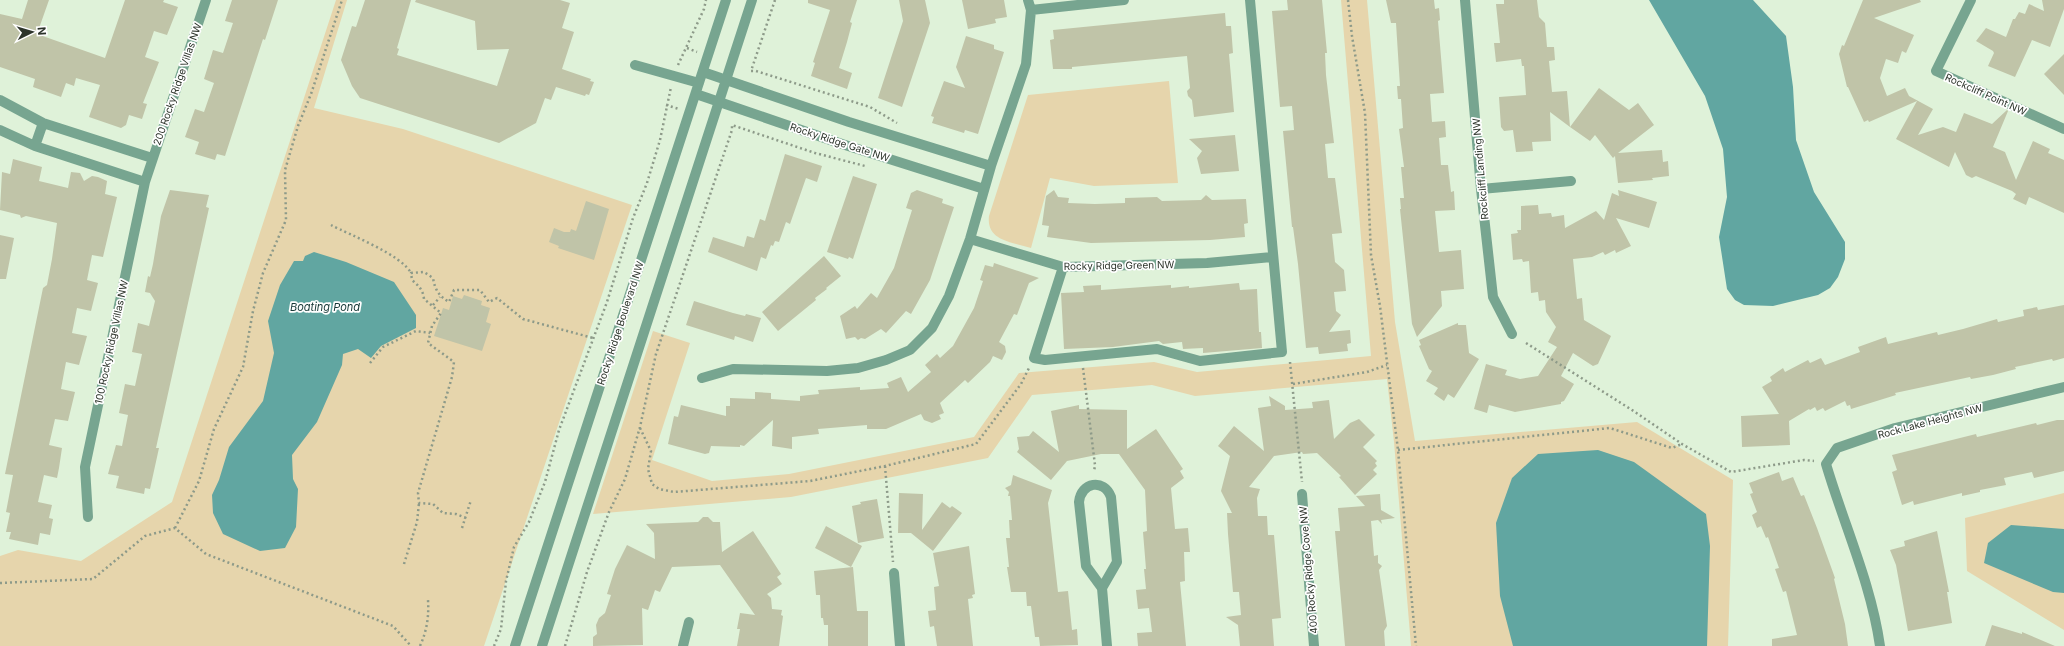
<svg xmlns="http://www.w3.org/2000/svg" width="2064" height="646" font-family="Inter,sans-serif">
	<style>
		.green { fill: #e6d5ac }
		.water { fill: #61a6a1 }
		.building { fill: #c0c4a8 }
		.lines { fill: none; stroke-linecap: round; stroke-linejoin: round }
		.path { stroke: #8d9a89; stroke-width: 2.5; stroke-dasharray: 2 3; stroke-linecap: butt }
		.minor { stroke: #77a590; stroke-width: 10 }
		.labels { text-anchor: middle; stroke-width: 3.5; stroke-linejoin: round; paint-order: stroke }
		.street-label { font-size: 10px; fill: #2c332a; stroke: #fff }
		.water-label { font-size: 11px; font-style: italic; fill: #163836; stroke: #fff }
	</style>
	<rect width="100%" height="100%" fill="#dff2d9"/>
	<!-- green -->
	<path class="green" d="M336,0H347L314,108L403,129L632,205L484,646H0V556L18,550L81,561L172,502Z
		M1341,0H1367L1395,322L1415,441L1637,422L1733,480L1728,646H1411L1394,442L1387,379L1195,396L1152,385L1032,395L988,458L791,497L593,514L653,331L690,343L652,460L712,481L789,474L974,437L1019,373L1154,362L1197,372L1371,356Z
		M1169,81L1178,183L1094,186L1050,178L1031,248C1012,242 986,241 989,216L1028,95Z
		M2064,493V630L1967,571L1965,518Z"/>
	<!-- water -->
	<path class="water" d="M1649,0H1753L1786,36L1793,87L1796,140L1814,192L1845,242V259L1838,277L1830,288L1818,295L1773,306L1744,305L1735,300L1727,289L1719,237L1727,197L1723,149L1705,96Z
		M314,252L346,262L394,282L416,315V328L381,346L371,358L358,349L343,354L342,365L317,422L292,455L293,479L298,489L296,527L285,548L260,551L223,534L213,513L212,495L219,480L229,447L263,401L274,353L268,321L280,285L294,261H303L305,256Z
		M1598,450L1634,462L1706,514L1710,546L1707,646H1513L1500,596L1496,523L1512,478L1538,454Z
		M2011,525L2064,529V593L2053,592L1984,563L1988,543Z"/>
	<!-- building -->
	<path class="building" d="M28,0H49L37,34L105,58L125,0H164L163,2L178,7L167,35L154,31L145,57L159,62L143,103L147,104L142,119L129,115L126,125L121,128L89,117L100,85L76,78L74,86L66,83L61,97L33,87L35,79L0,67V14L22,19Z
		M232,0H278L265,40L263,39L225,156L217,154L215,160L195,154L199,142L185,137L195,109L204,112L214,83L204,79L213,50L223,53L233,23L225,21Z
		M365,0H411L397,48L399,49L397,55L497,86L509,49L477,50L475,21L415,2L416,0H560L570,3L562,28L574,32L562,69L591,79L590,81L594,82L589,95L586,94L585,96L556,87L551,100L545,98L536,123L499,143L360,98L352,86L341,60L352,26L356,27Z
		M808,0H857L850,22L852,23L847,42L839,68L852,73L847,89L811,76L815,63L813,62L830,10L808,3Z
		M899,0H925L930,23L902,107L878,98L903,21Z
		M962,0H1004L1007,17L995,19L996,23L968,29Z
		M1287,0H1322L1327,53H1325L1326,75L1334,143L1325,144L1328,178H1335L1342,233L1332,234L1335,262L1344,270L1346,291L1334,292L1336,311L1341,315L1329,332L1350,330L1351,343L1347,344L1348,351L1319,354L1318,347L1306,348L1298,264L1293,227H1292L1283,131L1294,130L1292,106L1280,107L1272,11L1288,10Z
		M1386,0H1434L1435,9L1439,8L1440,20L1438,21L1444,93L1430,94L1432,122L1445,121L1446,137L1439,138L1441,165H1448L1451,192L1454,191L1455,210L1435,211L1439,252L1461,250L1464,289L1441,291L1442,306L1417,337L1412,324L1400,209H1401L1400,198H1404L1401,167H1404L1399,129L1403,128L1401,99H1398L1397,86H1400L1396,23H1391Z
		M1504,0H1537L1539,17L1545,23L1547,47H1554L1555,60L1549,61L1552,92L1567,91L1570,127L1550,112L1551,141L1532,142L1533,151L1516,152L1513,130L1504,131L1501,127L1499,97L1526,95L1524,66H1522L1521,59L1496,62L1494,43H1500L1496,4H1504Z
		M1863,0H1920L1921,2L1874,18L1914,35L1906,53L1902,51L1898,63L1886,59L1880,78L1887,96L1905,88L1909,96L1933,109L1918,135L1943,127L1956,132L1964,113L1992,124L2007,110L2008,111L1993,147L2005,152L2016,180L2033,141L2050,149L2048,153L2064,160V213L2029,197L2026,205L2013,199L2016,194L2012,191L1976,176L1972,178L1966,175L1955,152L1949,167L1896,139L1917,101L1869,122L1868,120L1864,122L1848,87H1847L1839,54L1842,45L1844,46Z
		M2042,0H2064V9L2050,47L2032,40L2015,77L1988,66L1994,53L1993,51L1976,41L1986,28L2006,37L2013,19H2015L2019,12L2025,14L2029,4L2044,11Z
		M1225,13L1226,26H1231L1233,53L1229,54L1234,112L1194,117L1192,100L1188,96L1187,91L1190,88L1187,56L1072,67V69H1053L1050,40L1054,39L1053,30Z
		M966,36L994,45V49L1004,52L978,134L965,130L964,133L932,123L934,117L931,116L944,81L965,88L956,67Z
		M2064,54V95L2044,74Z
		M1599,88L1629,110L1638,103L1654,125L1618,153L1662,150L1663,162L1668,161L1669,176L1652,178L1653,180L1618,183L1615,156L1613,158L1595,135L1590,141L1570,127Z
		M1235,135L1239,171L1201,174L1197,158L1202,151L1189,139Z
		M785,154L822,166L817,182L806,178L790,224L786,222L779,242L775,241L773,246L771,245L766,259L761,257L757,271L708,252L713,237L744,247L747,236L754,238L760,219L765,221Z
		M13,159L42,167L39,181L68,188L71,172L80,173L84,181L92,176L98,177L107,181L105,194L117,197L103,257L92,255L87,280L98,283L91,311L77,308L72,333L87,336L79,365L66,362L61,389L75,392L68,421L55,419L49,445L62,448L59,468L57,478L44,475L38,502L52,505L49,518L53,519L50,535L40,533L38,545L9,539L11,532H6L10,513L6,512L13,475L5,474L43,288L47,285L52,259L57,223L26,216L21,218L20,215L0,210L2,172L10,174Z
		M853,176L877,184L853,259L849,257L848,259L827,252Z
		M170,190L209,195L206,207L209,208L156,448H159L150,489L145,488L144,494L116,488L119,476L108,474L116,445L122,446L128,415L119,413L125,384L135,386L142,354L132,352L138,323L149,326L155,301L150,293L145,292L148,276L150,277L153,264L161,216Z
		M917,190L943,199L942,203L954,207L930,280L911,314L906,311L886,333L881,329L865,339L861,338L858,340L855,337L846,339L840,316L855,306L857,309L871,293L877,298L894,268L912,210L906,208L911,193Z
		M1054,190L1058,197L1069,198L1068,203L1095,204L1125,203V198L1157,197L1162,201L1201,200L1206,195L1212,200L1246,199L1248,223L1244,224L1245,237L1210,240L1091,243L1047,237L1049,226L1042,225L1046,196Z
		M1618,190L1657,202L1649,228L1616,218L1631,246L1616,253L1615,250L1605,255L1603,252L1592,257L1573,259L1577,299L1582,298L1584,320L1611,336L1598,364L1593,366L1573,353L1561,376L1574,384L1564,401L1561,402V404L1515,412L1489,405L1487,413L1474,409L1486,364L1507,370L1505,375L1520,379L1538,376L1557,347L1548,342L1556,327L1546,312L1545,300L1539,301L1538,292L1531,293L1529,261L1523,262L1522,259L1513,260L1511,234L1518,233L1517,230H1521V206L1538,205L1539,214L1551,213L1552,217L1564,215L1565,228L1596,211L1604,220L1612,193L1619,196Z
		M586,201L609,209L594,260L558,248L559,246L549,242L554,228L564,232H570L571,229L576,231Z
		M0,235L14,238L6,279H0Z
		M824,256L841,276L826,288L827,289L815,298L816,300L778,331L762,312Z
		M994,263L1039,278L1029,283L1017,315L1014,314L999,342L1005,346L1006,352L1002,360L993,356L990,362L968,383L965,380L940,403L944,413L939,415L941,419L932,423L924,420L921,414L886,429H867V425L818,429L819,434L792,437V449L772,446L773,420L744,446L740,445V447L711,446L709,453L705,454L668,444L674,416L678,417L681,405L726,416V406H730V398L755,399V392L771,393V399L800,401V396L819,394L818,390L860,387V390L889,388L887,383L901,377L908,392L931,372L925,365L937,354L940,358L953,346L974,308L983,281L980,280L985,265L993,267Z
		M1239,283L1240,290L1257,289L1259,332H1261L1262,348L1203,353V348L1183,349L1182,342L1163,344L1159,341L1113,347L1064,349L1061,293L1084,292L1083,286L1101,285V290L1171,285V288L1189,286V288Z
		M464,295L482,301L481,305L490,308L486,322L491,324L482,351L434,336L443,308L449,310L453,296L462,299Z
		M694,301L733,313L745,316L746,314L761,318L753,342L735,336L734,340L686,325Z
		M2064,305V358L2053,361L2052,359L2015,367L2016,369L1993,375L1971,379L1970,377L1895,393L1896,395L1851,409L1850,405L1847,406L1845,401L1825,411L1823,408L1817,411L1815,407L1810,410L1809,409L1789,421L1790,445L1742,447L1741,416L1779,414L1762,387L1772,381L1770,377L1783,368L1785,372L1808,360L1810,363L1821,358L1825,365L1860,352L1858,347L1886,337L1888,344L1937,332L1938,335L1963,329L1997,319L1998,322L2024,316L2023,310L2037,307L2038,310Z
		M1458,323V325H1466L1469,353L1479,359L1454,398L1448,394L1444,401L1434,394L1438,388L1426,381L1432,371L1429,369L1419,346L1421,345L1419,340Z
		M1269,396L1285,406V410L1313,408L1312,402L1329,400L1334,439L1350,423L1359,419L1375,435L1363,447L1377,461L1375,463L1377,466L1373,470L1377,474L1355,495L1339,477L1341,476L1317,453L1303,454L1302,452L1274,456L1249,487L1260,489L1257,498L1258,516H1267L1268,535H1274L1281,618L1272,619L1274,646H1240L1238,625L1226,617L1241,615L1239,592H1233L1228,534L1227,513H1232L1221,491L1230,456L1218,446L1234,426L1264,451L1258,408L1271,406Z
		M1079,405V409L1127,410V449L1156,429L1183,469L1180,471L1184,478L1171,488L1175,529L1188,528L1190,552H1184L1185,581L1180,582L1186,646H1138L1137,633L1152,632L1149,608L1138,609L1136,590L1146,589L1144,569H1146L1143,532L1147,531L1145,490L1119,454H1101L1067,461L1051,480L1017,452L1019,449L1017,437L1029,436L1033,431L1059,452L1051,411Z
		M2057,420H2064V471L2034,478L2032,472L2004,478L2006,485L1980,490V492L1962,496V493L1914,505L1913,501L1902,505L1892,472L1897,470L1892,455L1976,434L1977,437L2036,423L2037,425Z
		M1779,472L1782,481L1793,477L1801,496L1804,495L1817,528L1835,578L1834,579L1845,624L1848,646H1772V639L1797,635L1786,591L1783,592L1775,569L1779,568L1768,537L1766,538L1761,526L1757,528L1752,515L1757,512L1750,494L1753,493L1749,483Z
		M1013,475L1052,490L1048,503L1058,592L1068,591L1072,630L1077,629L1078,645L1040,646L1039,637H1035L1031,606H1027L1026,592H1011L1007,567H1009L1006,538H1010L1009,520H1012L1010,496H1008L1009,492L1005,488L1011,485Z
		M899,493L923,494L922,530L942,502L950,508L952,506L962,513L933,551L911,533H898Z
		M1380,494L1381,510L1395,518L1381,520L1382,524L1378,520L1371,521L1374,556L1378,555V563L1382,566L1379,570L1387,626L1384,631L1385,646H1345L1335,531H1340L1338,508L1365,506L1356,496Z
		M877,499L884,538L858,543L852,506L861,504L860,502Z
		M703,517H708L713,522H720L722,552L753,531L781,574L777,577L782,584L767,594L771,598L772,609L782,610L781,615L783,616L779,646H737L740,629H737L740,613L755,615L720,565L672,567L660,592L655,590L648,610L642,608L643,645L593,646V637L597,634L596,625L599,618L605,613L611,595L607,594L615,569L627,545L655,559L654,533L646,524L698,522Z
		M826,526L862,546L851,567L815,548Z
		M1937,531L1949,592H1947L1952,623L1908,631L1896,565L1890,550L1905,546L1904,541Z
		M969,546L975,594L972,595L973,598L968,599L973,646H937L934,626L930,627L928,611L936,610L934,587L939,586L933,553Z
		M853,567L857,611H868V646H828V625H824L823,618H821L820,595H816L814,571Z
		M1992,625L2022,634V632L2055,646H1985Z"/>
	<g class="lines">
		<!-- path -->
		<path class="path" d="M775,0L751,71H756L870,107L897,123
			M1348,0L1352,36L1365,113L1371,255L1380,306L1398,450L1416,646
			M687,48L697,52
			M678,65L704,9L706,0
			M666,105L679,109
			M331,225C350,235 402,255 411,273
			M433,305L440,297
			M1526,343L1632,410L1682,444L1731,472L1804,460L1814,461
			M1290,362L1302,482
			M370,363L383,347L416,331L430,333
			M1083,368L1095,465L1094,472
			M1293,384L1367,372L1387,365
			M640,428L651,451L648,469L652,484L659,489L674,492L810,481L885,466L976,444L1021,384L1029,368
			M1398,450L1610,428L1672,448L1682,444
			M885,466L893,562
			M466,518L456,514L443,513L433,504L419,503L418,493L452,377L454,362L428,343L432,326L441,313L424,299C423,290 419,286 412,280L411,273L424,272L433,278C435,290 439,296 449,302L454,290H480L489,302L497,298L523,319L593,338
			M175,528L199,481L214,429L243,367L253,311L263,273L286,220L285,170L298,126L311,94L342,0
			M462,528L471,500
			M404,564L417,522L419,503
			M0,583L93,579L145,536L175,528L206,554L393,626L411,646
			M420,646C427,630 429,617 428,600
			M494,646L501,629L506,581L514,547L529,522L545,482L559,430L607,302L633,218L647,183L660,140L671,87
			M565,646L587,572L609,512L625,479L640,427L656,354L732,130V125L815,153L865,166"/>
		<!-- minor -->
		<path class="minor" d="M1028,0L1031,10
			M1465,0L1481,189L1493,297L1512,334
			M1971,0L1936,71L2064,129
			M635,65L699,83
			M703,72L849,122L991,166
			M696,94L842,144L984,189
			M0,100L43,123L152,158
			M0,130L35,146L145,182
			M35,146L43,123
			M1481,189L1571,181
			M970,239L1063,267L1207,263L1272,257
			M1063,267L1034,358L1045,360L1157,349L1200,361L1282,352L1250,0
			M702,378L733,369L827,371L858,368L886,360L910,350L932,328L949,296L970,239L991,166L1026,64L1031,10L1124,0
			M1302,494L1314,646
			M88,517L85,467L145,182L206,0
			M894,573L900,646
			M1102,588L1117,562L1111,497C1104,478 1081,482 1079,502L1086,566L1102,588L1107,646
			M515,646L726,0
			M542,646L752,0
			M683,646L689,622
			M1880,646C1871,583 1844,525 1826,464L1837,448L1895,428L2064,387"/>
	</g>
	<g class="labels">
		<!-- street labels -->
		<g class="street-label">
			<text transform="translate(177 84) rotate(-71)" y="4">200 Rocky Ridge Villas NW</text>
			<text transform="translate(1986 94) rotate(24)" y="4">Rockcliff Point NW</text>
			<text transform="translate(840 142) rotate(18)" y="4">Rocky Ridge Gate NW</text>
			<text transform="translate(1480 169) rotate(-95)" y="4">Rockcliff Landing NW</text>
			<text transform="translate(1119 265) rotate(-1)" y="4">Rocky Ridge Green NW</text>
			<text transform="translate(620 323) rotate(-72)" y="4">Rocky Ridge Boulevard NW</text>
			<text transform="translate(111 342) rotate(-78)" y="4">100 Rocky Ridge Villas NW</text>
			<text transform="translate(1930 421) rotate(-15)" y="4">Rock Lake Heights NW</text>
			<text transform="translate(1308 570) rotate(-95)" y="4">400 Rocky Ridge Cove NW</text>
		</g>
		<!-- water labels -->
		<g class="water-label">
			<text x="325" y="311">Boating Pond</text>
		</g>
	</g>
	<!-- north arrow -->
	<g transform="translate(32 32) rotate(85)" stroke="#ffffff" stroke-width="3" paint-order="stroke">
	<path d="M0-3L7 15L0 10L-7 15Z" fill="#2c332a"/>
	<text y="-6" font-size="11" font-weight="bold" text-anchor="middle" fill="#2c332a">N</text>
	</g>
</svg>
